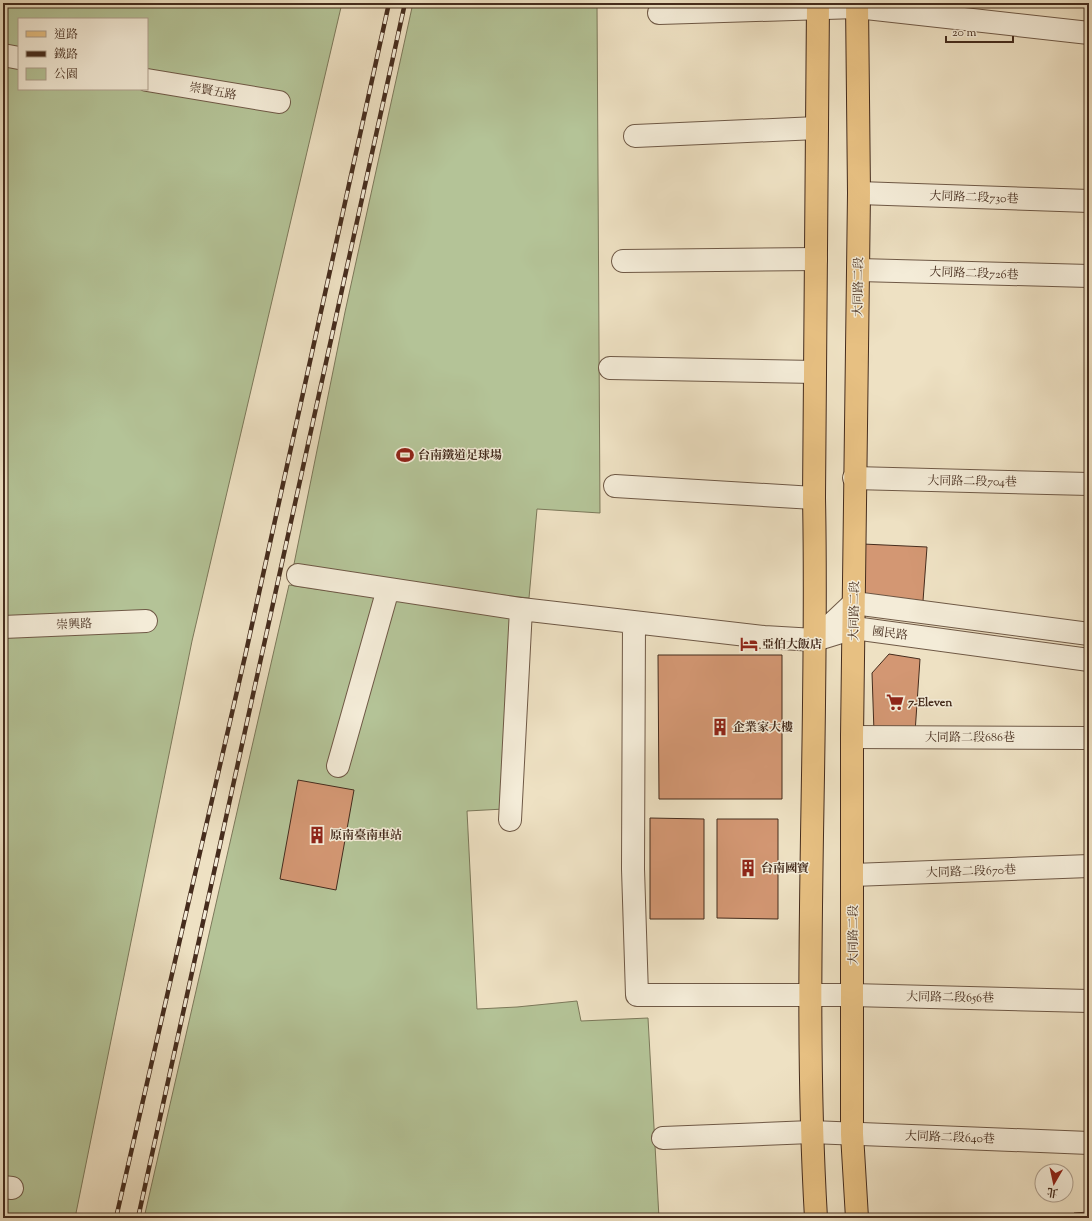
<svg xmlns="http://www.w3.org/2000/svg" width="1092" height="1221" font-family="'Sorts Mill Goudy','Noto Serif TC',serif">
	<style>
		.green { fill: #b4c397; stroke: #7c785a; fill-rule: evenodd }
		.building { fill: #d39773; stroke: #452c1d }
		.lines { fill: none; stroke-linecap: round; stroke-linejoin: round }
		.minor-casing { stroke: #6f5946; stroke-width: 24 }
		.major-casing { stroke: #452c1d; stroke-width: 24 }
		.minor { stroke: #f4ecd8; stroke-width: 22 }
		.major { stroke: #e7c082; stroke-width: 22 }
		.rail-casing { stroke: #452c1d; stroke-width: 4.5 }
		.rail { stroke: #f4ecd8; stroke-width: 3; stroke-dasharray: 9; stroke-linecap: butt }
		.labels { text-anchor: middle; stroke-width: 3; stroke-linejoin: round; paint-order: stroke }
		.street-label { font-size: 12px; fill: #452c1d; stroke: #f4ecd8 }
		.poi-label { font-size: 12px; font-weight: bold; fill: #452c1d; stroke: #f4ecd8; text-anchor: start }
	</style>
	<rect width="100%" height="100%" fill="#eee1c3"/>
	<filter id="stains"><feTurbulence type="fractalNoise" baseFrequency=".005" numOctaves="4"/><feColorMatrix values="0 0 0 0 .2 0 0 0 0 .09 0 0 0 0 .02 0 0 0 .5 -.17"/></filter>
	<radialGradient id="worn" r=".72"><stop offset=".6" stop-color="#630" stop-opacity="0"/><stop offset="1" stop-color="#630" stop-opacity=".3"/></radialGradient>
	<!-- green -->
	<path class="green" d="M3,3H342L192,641L75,1218H3ZM19,19H147V89H19Z
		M413,3H597L600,513L537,509L529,598L466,591L294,564L345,312Z
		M289,585L432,606L513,616L504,809L467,811L477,1009L517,1007L577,1001L581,1021L648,1018L659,1218H144Z"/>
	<!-- building -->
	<path class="building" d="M863,544L927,547L923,601L861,593Z
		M889,654L920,659L915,733L874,732L872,673Z
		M658,655H782V799H659Z
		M298,780L354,790L336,890L280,879Z
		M650,818L704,819V919H650Z
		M717,819H778V919L717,918Z
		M1089,1212V1218H1074V1213Z"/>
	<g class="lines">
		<!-- minor casing -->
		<g class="minor-casing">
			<path id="minor" d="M659,13L857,7L1089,33
				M3,55L19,58
				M147,80L279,102
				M635,136L817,128
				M859,193L1089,201
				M623,261L816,259
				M859,270L1089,276
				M610,368L815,372
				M854,478L1089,484
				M615,486L814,498
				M298,575L521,609L764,637L815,640L854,628L1089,660
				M634,622L633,869L637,995H852L1089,1001
				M3,627L146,621
				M819,636L854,603L1089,634
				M852,737L1089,738
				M338,766L388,589
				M510,820L521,609
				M853,875L1089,866
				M663,1138L811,1132L1089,1143
				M3,1187L12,1188"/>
		</g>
		<!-- major casing -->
		<g class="major-casing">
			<path id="major" d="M857,3L859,193L852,737V1134L857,1218
				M816,1218C802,978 819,738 814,498L818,3"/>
		</g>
		<!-- minor -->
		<use href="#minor" class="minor"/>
		<!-- major -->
		<use href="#major" class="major"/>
		<!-- rail casing -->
		<g class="rail-casing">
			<path id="rail" d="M116,1218L246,652L389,3
				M138,1218L405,3"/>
		</g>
		<!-- rail -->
		<use href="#rail" class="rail"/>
	</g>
	<!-- icons -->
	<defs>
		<g id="stadium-bare" transform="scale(1.38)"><path d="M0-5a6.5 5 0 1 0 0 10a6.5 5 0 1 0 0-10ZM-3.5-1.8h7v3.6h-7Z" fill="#8f2418" stroke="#f4ecd8" stroke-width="2.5" paint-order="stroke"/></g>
		<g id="hotel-bare" transform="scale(1.38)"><path d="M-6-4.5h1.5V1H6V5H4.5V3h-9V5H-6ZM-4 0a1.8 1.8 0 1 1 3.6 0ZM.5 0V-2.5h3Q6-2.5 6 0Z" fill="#8f2418" stroke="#f4ecd8" stroke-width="2.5" paint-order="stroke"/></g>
		<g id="supermarket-bare" transform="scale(1.38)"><path d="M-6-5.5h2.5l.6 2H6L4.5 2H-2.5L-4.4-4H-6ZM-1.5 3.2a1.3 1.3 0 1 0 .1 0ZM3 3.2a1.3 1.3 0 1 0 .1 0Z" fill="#8f2418" stroke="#f4ecd8" stroke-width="2.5" paint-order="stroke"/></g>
		<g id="building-bare" transform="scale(1.38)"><path d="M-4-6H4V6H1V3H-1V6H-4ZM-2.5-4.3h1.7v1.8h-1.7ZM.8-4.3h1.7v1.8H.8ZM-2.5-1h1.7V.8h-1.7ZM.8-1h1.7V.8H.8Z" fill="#8f2418" stroke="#f4ecd8" stroke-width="2.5" paint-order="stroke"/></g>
	</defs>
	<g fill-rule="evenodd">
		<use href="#stadium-bare" x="405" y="455"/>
		<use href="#hotel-bare" x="749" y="644"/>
		<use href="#supermarket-bare" x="895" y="702"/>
		<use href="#building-bare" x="720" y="727"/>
		<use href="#building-bare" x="317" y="835"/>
		<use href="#building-bare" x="748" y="868"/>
	</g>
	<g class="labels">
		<!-- street labels -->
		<g class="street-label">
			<text transform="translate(213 91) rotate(10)" y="4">崇賢五路</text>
			<text transform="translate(974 197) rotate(2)" y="4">大同路二段730巷</text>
			<text transform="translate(974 273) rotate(2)" y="4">大同路二段726巷</text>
			<text transform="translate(858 287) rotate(-89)" y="4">大同路二段</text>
			<text transform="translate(972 481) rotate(1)" y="4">大同路二段704巷</text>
			<text transform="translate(854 611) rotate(-89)" y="4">大同路二段</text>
			<text transform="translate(74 624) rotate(-2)" y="4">崇興路</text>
			<text transform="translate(890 633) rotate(7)" y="4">國民路</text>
			<text x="970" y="741">大同路二段686巷</text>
			<text transform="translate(971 871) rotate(-2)" y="4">大同路二段670巷</text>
			<text transform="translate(853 935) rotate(-90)" y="4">大同路二段</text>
			<text transform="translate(950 997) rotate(1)" y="4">大同路二段656巷</text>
			<text transform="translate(950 1137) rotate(2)" y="4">大同路二段640巷</text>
		</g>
		<!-- poi labels -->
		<g class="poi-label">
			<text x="418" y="459">台南鐵道足球場</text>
			<text x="762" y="648">亞伯大飯店</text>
			<text x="908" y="706">7-Eleven</text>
			<text x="733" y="731">企業家大樓</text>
			<text x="330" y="839">原南臺南車站</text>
			<text x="761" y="872">台南國寶</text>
		</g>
	</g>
	<!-- margin -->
	<rect width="1092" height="1221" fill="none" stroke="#eee1c3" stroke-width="16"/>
	<rect x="4" y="4" width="1084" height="1213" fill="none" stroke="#452c1d" stroke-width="2"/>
	<rect x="8" y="8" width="1076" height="1205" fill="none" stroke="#452c1d"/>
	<!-- legend -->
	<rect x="18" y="18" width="130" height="72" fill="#f4ecd8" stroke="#ae9f8d"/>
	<rect x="26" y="31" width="20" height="6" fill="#e7c082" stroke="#ae9f8d"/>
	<text x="54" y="38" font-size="12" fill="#452c1d">道路</text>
	<rect x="26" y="51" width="20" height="6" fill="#452c1d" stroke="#ae9f8d"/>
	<text x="54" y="58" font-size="12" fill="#452c1d">鐵路</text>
	<rect x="26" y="68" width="20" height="12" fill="#b4c397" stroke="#ae9f8d"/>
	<text x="54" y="78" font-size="12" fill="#452c1d">公園</text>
	<!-- north arrow -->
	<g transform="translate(1054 1183) rotate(189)"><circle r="19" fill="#f4ecd8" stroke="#ae9f8d"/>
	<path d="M0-3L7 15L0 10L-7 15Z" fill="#8f2418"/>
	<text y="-6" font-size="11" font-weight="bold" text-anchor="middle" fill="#452c1d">北</text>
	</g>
	<!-- scale -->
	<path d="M946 36v6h67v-6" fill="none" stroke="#452c1d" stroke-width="2"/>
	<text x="952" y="36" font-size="12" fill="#452c1d" stroke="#f4ecd8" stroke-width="3" paint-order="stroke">20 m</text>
	<rect width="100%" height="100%" filter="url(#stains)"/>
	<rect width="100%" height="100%" fill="url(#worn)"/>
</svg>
